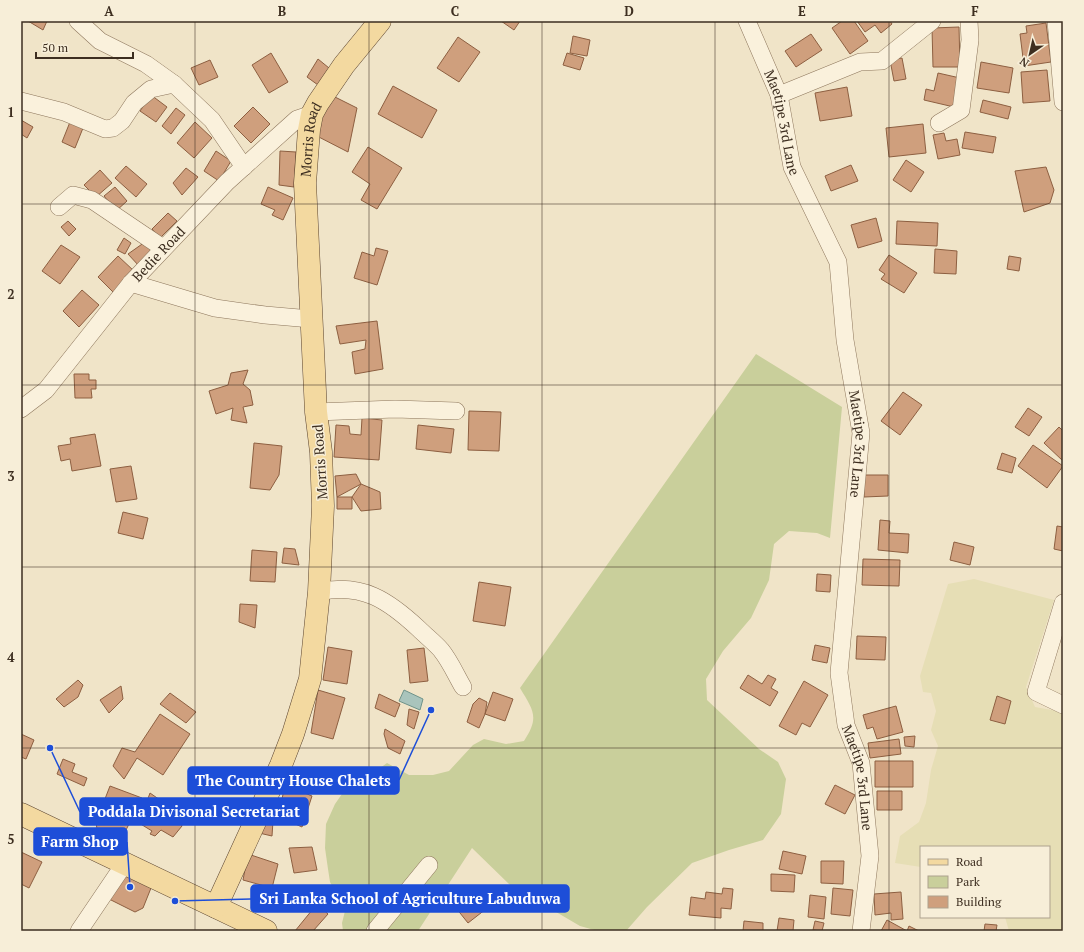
<svg xmlns="http://www.w3.org/2000/svg" width="1084" height="952" font-family="'PT Serif',serif">
	<style>
		.farmland { fill: #e6deb5 }
		.green { fill: #c9cf9b }
		.water { fill: #a9c4bc; stroke: #6f938a }
		.building { fill: #cf9f7d; stroke: #8d5f41 }
		.lines { fill: none; stroke-linecap: round; stroke-linejoin: round }
		.minor-casing { stroke: #8d765c; stroke-width: 18 }
		.major-casing { stroke: #5b4430; stroke-width: 23 }
		.minor { stroke: #faf1dc; stroke-width: 17 }
		.major { stroke: #f3d9a0; stroke-width: 22 }
		.grid { fill: none; stroke: #3d2e20; stroke-width: 1; stroke-opacity: 0.55 }
		.labels { text-anchor: middle; stroke-width: 3; stroke-linejoin: round; paint-order: stroke }
		.street-label { font-size: 14px; fill: #3d2e20; stroke: #f7eed8 }
		.leader { fill: none; stroke: #1d4ed8; stroke-width: 1.5 }
		.callout-dot { fill: #1d4ed8; stroke: #f7eed8; stroke-width: 1.5 }
		.callout { fill: #1d4ed8; stroke: #1d4ed8; stroke-width: 1.5 }
		.callout-label { font-size: 15px; text-anchor: middle; font-weight: bold; fill: #fff }
		.neatline { fill: none; stroke: #3d2e20; stroke-width: 1.5 }
		.grid-label { font-size: 13px; text-anchor: middle; font-weight: bold; fill: #3d2e20 }
	</style>
	<rect width="100%" height="100%" fill="#f0e4c8"/>
	<!-- farmland -->
	<path class="farmland" d="M974,579L1054,600L1026,687L1035,707L1063,712V931H1009L1005,917H1049V847H921V867L895,863L900,836L919,822L926,803L931,770L938,746L931,730L936,711L931,693L923,692L920,676L948,584Z"/>
	<!-- green -->
	<path class="green" d="M756,354L842,407L830,538L817,533L789,531L774,544L769,580L751,618L723,651L706,679L707,700L759,749L778,762L786,779L781,814L763,840L729,850L692,863L647,907L626,931H598L580,926L510,885L472,848L418,931H343L342,923L345,911L330,882L328,869L325,848L326,824L335,804L351,781L376,771L387,763L409,775H433L449,771L473,745L484,739L506,744L524,741C540,717 533,710 520,688Z"/>
	<!-- water -->
	<path class="water" d="M404,690L423,699L420,710L399,701Z"/>
	<!-- building -->
	<path class="building" d="M28,21H47L43,30Z
		M501,21H520L514,30Z
		M842,21H854L868,41L850,54L832,28Z
		M857,21H890L892,24L881,33L875,25L865,32Z
		M1046,23L1051,62L1024,66L1020,34L1027,33L1026,26Z
		M959,27L960,67H933L932,28Z
		M811,34L822,50L796,67L785,51Z
		M573,36L590,40L587,56L570,53Z
		M458,37L480,52L459,82L437,68Z
		M271,53L288,82L269,93L252,65Z
		M567,53L584,58L580,70L563,65Z
		M902,58L906,79L894,81L890,60Z
		M318,59L329,68L318,85L307,77Z
		M210,60L218,77L199,85L191,68Z
		M981,62L1013,68L1009,93L977,88Z
		M1047,70L1050,101L1023,103L1021,72Z
		M938,73L960,78L954,107L924,100L926,89L934,91Z
		M393,86L437,110L422,138L378,114Z
		M847,87L852,116L820,121L815,93Z
		M151,95L167,107L156,122L140,111Z
		M333,96L357,108L348,152L313,134Z
		M983,100L1011,107L1008,119L980,112Z
		M253,107L270,124L251,143L234,126Z
		M176,108L185,115L171,134L162,126Z
		M72,117L85,123L75,148L62,142Z
		M21,120L33,127L27,138L21,134Z
		M195,122L212,138L194,158L177,143Z
		M923,124L926,153L889,157L886,128Z
		M965,132L996,137L993,153L962,148Z
		M944,133L946,141L957,139L960,155L938,159L933,135Z
		M368,147L402,168L377,209L361,200L370,184L352,172Z
		M216,151L231,161L219,181L204,171Z
		M280,151L296,152L294,187L279,185Z
		M906,160L924,172L911,192L893,180Z
		M851,165L858,181L831,191L825,176Z
		M126,166L147,184L136,197L115,178Z
		M1046,167L1054,190L1050,203L1024,212L1015,171Z
		M186,168L198,177L182,195L173,183Z
		M100,170L112,183L96,197L84,185Z
		M115,187L127,201L116,211L104,196Z
		M268,187L293,198L283,220L272,215L275,210L261,204Z
		M168,213L177,221L160,238L152,229Z
		M876,218L882,241L858,248L851,225Z
		M68,221L76,229L69,236L61,227Z
		M897,221L938,223L937,246L896,244Z
		M124,238L131,243L125,254L117,250Z
		M145,242L153,251L139,266L128,254Z
		M61,245L80,257L60,284L42,271Z
		M376,248L388,251L377,285L354,278L362,252L374,256Z
		M935,249L957,251L956,274L934,273Z
		M889,255L917,273L904,293L881,279L885,274L879,270Z
		M118,256L134,271L113,292L98,277Z
		M1009,256L1021,258L1019,271L1007,269Z
		M82,290L99,305L79,327L63,311Z
		M377,321L383,369L355,374L352,352L365,349L366,340L340,344L336,326Z
		M248,370L243,384L250,390L253,405L243,407L247,423L231,420L233,408L216,414L209,391L228,385L231,373Z
		M74,374H89V380H96V389H91L92,398H75Z
		M903,392L922,405L900,435L881,421Z
		M1028,408L1042,417L1029,436L1015,427Z
		M469,411L501,412L499,451L468,450Z
		M362,418L382,420L379,460L334,457L336,425L349,426L350,434L361,435Z
		M418,425L454,429L451,453L416,449Z
		M1059,427L1063,431V461L1044,443Z
		M95,434L101,466L72,471L70,459L61,461L58,446L71,444L70,438Z
		M254,443L282,446L279,475L270,490L250,488Z
		M1033,445L1063,466L1047,488L1018,466Z
		M1002,453L1016,458L1012,473L997,469Z
		M131,466L137,499L116,502L110,469Z
		M356,474L361,484L337,497L335,476Z
		M864,475H888V496L864,497Z
		M361,484L380,492L381,509L361,511L352,497Z
		M337,497H352V509H337Z
		M123,512L148,518L143,539L118,533Z
		M880,520L890,521L889,533L909,534L908,553L878,550Z
		M1057,526L1063,527V551L1054,549Z
		M954,542L974,547L970,565L950,560Z
		M284,548L295,549L299,565L282,563Z
		M252,550L277,552L275,582L250,581Z
		M863,559L900,560L899,586L862,585Z
		M817,574L831,575L830,592L816,591Z
		M479,582L511,587L505,626L473,621Z
		M240,604L257,605L255,628L239,622Z
		M857,636L886,637L885,660L856,659Z
		M815,645L830,648L827,663L812,660Z
		M328,647L352,651L347,684L323,680Z
		M424,648L428,681L410,683L407,650Z
		M748,675L762,684L768,675L776,679L771,688L778,692L770,706L740,688Z
		M78,680L83,685L78,697L64,707L56,699Z
		M804,681L828,695L810,727L802,723L796,735L779,726Z
		M121,686L123,699L109,713L100,700Z
		M318,690L345,698L333,739L311,733Z
		M493,692L513,699L505,721L485,714Z
		M170,693L196,712L186,723L160,704Z
		M379,694L400,704L395,717L375,708Z
		M997,696L1011,701L1005,724L990,720Z
		M479,698L487,702L485,714L479,728L467,722L473,704Z
		M896,706L903,732L877,739L873,727L867,729L863,715Z
		M409,709L419,712L414,729L407,725Z
		M160,714L190,734L163,775L137,758L124,779L113,766L122,748L135,752Z
		M385,729L405,741L400,754L388,748L384,734Z
		M21,734L34,740L26,759L21,757Z
		M915,736L914,747L905,746L904,737Z
		M899,739L901,754L870,758L868,743Z
		M63,759L75,764L72,772L87,778L84,786L57,774Z
		M875,761H913V787H875Z
		M285,785L312,796L302,827L284,819L289,803L282,799Z
		M835,785L855,795L845,814L825,804Z
		M110,786L142,798L121,840L97,829L96,822Z
		M877,791H902V810H877Z
		M150,793L180,814L182,826L173,837L161,830L155,836L150,834L152,831L139,823Z
		M261,819L273,821L272,836L259,833Z
		M312,847L317,870L294,873L289,848Z
		M783,851L806,856L802,874L779,869Z
		M21,852L42,862L29,888L21,884Z
		M248,854L278,864L272,888L243,880Z
		M821,861H844L843,884L821,883Z
		M125,863L155,878L143,908L135,912L103,896Z
		M771,874L795,875L794,892L771,891Z
		M470,888L486,909L468,923L452,903Z
		M723,888L733,889L731,909L721,908V918L689,915L691,897L705,899L706,892L722,894Z
		M833,888L853,890L850,916L831,914Z
		M901,892L903,919L891,920V913L875,915L874,894Z
		M810,895L826,897L824,919L808,917Z
		M317,904L328,914L313,931H295Z
		M779,918L794,920L793,931H777Z
		M887,920L907,931L909,926L919,931H881Z
		M744,921L763,923V931H743Z
		M815,921L824,923L822,931L813,930Z
		M985,924L997,925L996,931H984Z"/>
	<g class="lines">
		<!-- minor casing -->
		<g class="minor-casing">
			<g id="minor">
				<path d="M78,21L100,41L146,64L174,84L212,120L244,167"/>
				<path id="s1" d="M747,21L779,95L792,167L838,262L845,340L861,433L839,673L846,725L861,763L870,856L861,931"/>
				<path d="M1056,21L1063,102"/>
				<path d="M779,95L860,62L882,61L932,21"/>
				<path d="M21,101L64,112L105,129L113,128L122,121L134,103L151,89L174,84"/>
				<path d="M939,123L961,110L970,40L969,21"/>
				<path d="M59,207L73,195L92,200L163,248"/>
				<path d="M131,283L215,308L265,315L311,319"/>
				<path id="s2" d="M21,409L46,390L131,283L227,182L297,119L312,114"/>
				<path d="M316,412L395,409L456,411"/>
				<path d="M319,592C362,582 389,601 419,629C426,636 435,643 441,650C450,661 456,675 463,687"/>
				<path d="M1063,603L1036,692L1063,705"/>
				<path d="M79,931L125,863"/>
				<path d="M375,931L429,865"/>
			</g>
		</g>
		<!-- major casing -->
		<g class="major-casing">
			<g id="major">
				<path d="M21,814L266,931"/>
				<path id="s3" d="M216,907L281,765L293,734L310,679L319,592L323,506L321,452L316,412L305,183L309,130L312,114L318,103L344,65L380,21"/>
			</g>
		</g>
		<!-- minor -->
		<use href="#minor" class="minor"/>
		<!-- major -->
		<use href="#major" class="major"/>
	</g>
	<!-- grid -->
	<path class="grid" d="M195,21V931M369,21V931M542,21V931M715,21V931M889,21V931M21,204H1063M21,385H1063M21,567H1063M21,748H1063"/>
	<g class="labels">
		<!-- street labels -->
		<g class="street-label">
			<text dy="5" stroke="none"><textPath href="#s1" startOffset="108">Maetipe 3rd Lane</textPath></text>
			<text dy="5" stroke="none"><textPath href="#s3" startOffset="788">Morris Road</textPath></text>
			<text dy="5" stroke="none"><textPath href="#s2" startOffset="208">Bedie Road</textPath></text>
			<text dy="5" stroke="none"><textPath href="#s1" startOffset="443">Maetipe 3rd Lane</textPath></text>
			<text transform="translate(320 462) rotate(-94)" y="5">Morris Road</text>
			<text dy="5" stroke="none"><textPath href="#s1" startOffset="780">Maetipe 3rd Lane</textPath></text>
		</g>
	</g>
	<!-- callouts -->
	<path class="leader" d="M431 710L399 780M50 748L80 812M130 887L127 842M175 901L251 899"/>
	<g class="callout-dot">
		<circle cx="431" cy="710" r="4"/>
		<circle cx="50" cy="748" r="4"/>
		<circle cx="130" cy="887" r="4"/>
		<circle cx="175" cy="901" r="4"/>
	</g>
	<g class="callout">
		<rect x="188" y="767" width="211" height="27" rx="4"/>
		<rect x="80" y="798" width="228" height="27" rx="4"/>
		<rect x="34" y="828" width="93" height="27" rx="4"/>
		<rect x="251" y="885" width="318" height="27" rx="4"/>
	</g>
	<g class="callout-label">
		<text x="293" y="786">The Country House Chalets</text>
		<text x="194" y="817">Poddala Divisonal Secretariat</text>
		<text x="80" y="847">Farm Shop</text>
		<text x="410" y="904">Sri Lanka School of Agriculture Labuduwa</text>
	</g>
	<!-- border -->
	<rect width="1084" height="952" fill="none" stroke="#f7eed8" stroke-width="44"/>
	<!-- legend -->
	<rect x="920" y="846" width="130" height="72" fill="#f7eed8" stroke="#ada18e"/>
	<rect x="928" y="859" width="20" height="6" fill="#f3d9a0" stroke="#ada18e"/>
	<text x="956" y="866" font-size="12" fill="#3d2e20">Road</text>
	<rect x="928" y="876" width="20" height="12" fill="#c9cf9b" stroke="#ada18e"/>
	<text x="956" y="886" font-size="12" fill="#3d2e20">Park</text>
	<rect x="928" y="896" width="20" height="12" fill="#cf9f7d" stroke="#ada18e"/>
	<text x="956" y="906" font-size="12" fill="#3d2e20">Building</text>
	<!-- north arrow -->
	<g transform="translate(1030 54) rotate(214)" stroke="#f7eed8" stroke-width="3" paint-order="stroke">
	<path d="M0-3L7 15L0 10L-7 15Z" fill="#3d2e20"/>
	<text y="-6" font-size="11" font-weight="bold" text-anchor="middle" fill="#3d2e20">N</text>
	</g>
	<!-- scale -->
	<path d="M36 52v6h97v-6" fill="none" stroke="#3d2e20" stroke-width="2"/>
	<text x="42" y="52" font-size="12" fill="#3d2e20" stroke="#f7eed8" stroke-width="3" paint-order="stroke">50 m</text>
	<rect x="22" y="22" width="1040" height="908" class="neatline"/>
	<g class="grid-label">
		<text x="109" y="16">A</text>
		<text x="282" y="16">B</text>
		<text x="455" y="16">C</text>
		<text x="629" y="16">D</text>
		<text x="802" y="16">E</text>
		<text x="975" y="16">F</text>
		<text x="11" y="117">1</text>
		<text x="11" y="299">2</text>
		<text x="11" y="481">3</text>
		<text x="11" y="662">4</text>
		<text x="11" y="844">5</text>
	</g>
</svg>
